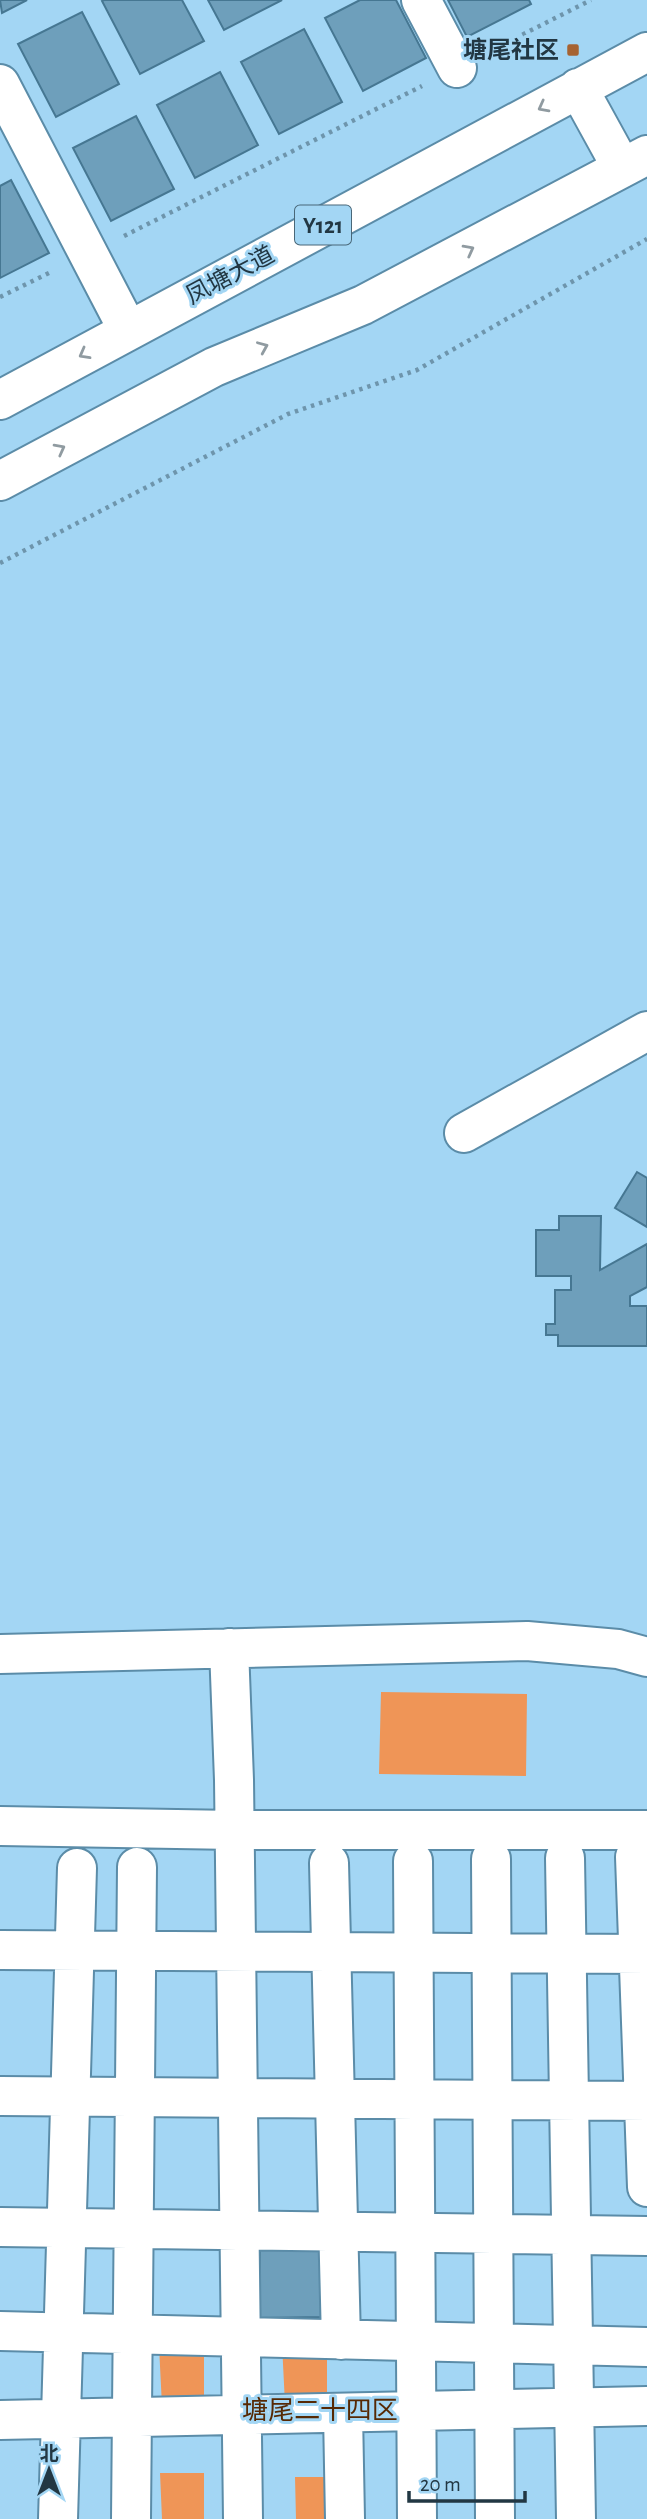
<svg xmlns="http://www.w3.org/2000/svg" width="647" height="2519" font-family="'Alegreya Sans','Noto Sans SC',sans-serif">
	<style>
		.green { fill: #ef9557 }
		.building { fill: #6e9fbb; stroke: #467792; stroke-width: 2 }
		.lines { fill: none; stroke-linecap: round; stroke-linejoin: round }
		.minor-casing { stroke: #5b8ca8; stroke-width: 42 }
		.major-casing { stroke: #5b8ca8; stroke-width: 42 }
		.path { stroke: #6e95ac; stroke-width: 4.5; stroke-dasharray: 3.5 5; stroke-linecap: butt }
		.minor { stroke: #fff; stroke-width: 38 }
		.major { stroke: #fff; stroke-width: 38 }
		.oneway { stroke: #909ba1 }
		.poi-dot { fill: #a66332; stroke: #a3d6f4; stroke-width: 2.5 }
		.labels { text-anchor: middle; stroke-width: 6; stroke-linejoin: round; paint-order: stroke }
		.shield { fill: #a3d6f4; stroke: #496778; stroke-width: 2 }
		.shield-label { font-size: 23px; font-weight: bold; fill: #223743 }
		.poi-label { font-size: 24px; font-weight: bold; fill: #223743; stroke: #a3d6f4; text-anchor: end }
		.street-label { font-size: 24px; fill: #223743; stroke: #a3d6f4 }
		.neighbourhood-label { font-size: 26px; fill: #562904; stroke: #a3d6f4 }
	</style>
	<rect width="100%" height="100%" fill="#a3d6f4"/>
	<!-- green -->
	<path class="green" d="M381,1692L527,1694L526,1776L379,1774Z
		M282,2344H327V2404H285Z
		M159,2346H204V2406H162Z
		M160,2473H204V2519H162Z
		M295,2477H339V2519H296Z"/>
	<!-- building -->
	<path class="building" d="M0,0H27L2,13Z
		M104,0H182L204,41L140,74L102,1Z
		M208,0H282L224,30Z
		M360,0H396L426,58L363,91L325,18Z
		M448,0H529L531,4L467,37Z
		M82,12L119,84L56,117L18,44Z
		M304,29L342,102L279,134L241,62Z
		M220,72L258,145L195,178L157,105Z
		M136,116L174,189L111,221L73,148Z
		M11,180L49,253L0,278V186Z
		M637,1172L647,1178V1227L615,1208Z
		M559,1216H601L600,1270L647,1244V1287L630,1296V1306H647V1346H558V1335H546V1324H555V1290H571V1276H536V1230H559Z
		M260,2242H320L321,2317L260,2318Z"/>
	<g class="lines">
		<!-- minor casing -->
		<g class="minor-casing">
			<path id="minor" d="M421,0L457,68
				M0,84L128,330
				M464,1133L647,1031
				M229,1648L234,1780L243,2519
				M0,1654L527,1641L618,1649L647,1657
				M0,1826L235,1830H647
				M635,1857L647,2187
				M565,1858L576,2519
				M491,1859L495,2519
				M413,1861L417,2519
				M329,1863L341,2340
				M0,1950L647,1954
				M0,2096L647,2101
				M0,2227L647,2236
				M0,2331L647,2347
				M343,2413L345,2519
				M0,2420L647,2406
				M58,2519L77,1868
				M131,2519L137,1867"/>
		</g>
		<!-- major casing -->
		<g class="major-casing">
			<path id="major" d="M578,88L622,168
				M0,400L647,52
				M0,481L214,367L363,305L647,155"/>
		</g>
		<!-- path -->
		<path class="path" d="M492,50L591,0
			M124,236L422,86
			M0,297L53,271
			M0,563L288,414L417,370L647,239"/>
		<!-- minor -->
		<use href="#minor" class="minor"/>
		<!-- major -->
		<use href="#major" class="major"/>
	</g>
	<!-- one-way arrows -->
	<defs><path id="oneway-chevron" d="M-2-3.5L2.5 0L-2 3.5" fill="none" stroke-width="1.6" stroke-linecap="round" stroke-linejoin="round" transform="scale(1.75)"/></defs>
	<g class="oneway">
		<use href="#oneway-chevron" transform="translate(543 107) rotate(152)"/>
		<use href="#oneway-chevron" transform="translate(469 250) rotate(-28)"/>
		<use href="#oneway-chevron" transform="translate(263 347) rotate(-23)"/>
		<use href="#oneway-chevron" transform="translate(84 354) rotate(151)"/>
		<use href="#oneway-chevron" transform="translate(60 449) rotate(-28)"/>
	</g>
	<!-- markers -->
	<rect class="poi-dot" x="566" y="43" width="14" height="14" rx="3.5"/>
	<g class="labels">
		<!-- shield labels -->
		<rect class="shield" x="295" y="205.5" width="56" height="39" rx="5"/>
		<g class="shield-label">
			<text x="323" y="233">Y121</text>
		</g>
		<!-- poi labels -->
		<g class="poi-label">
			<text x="559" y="58">塘尾社区</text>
		</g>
		<!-- street labels -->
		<g class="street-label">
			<text transform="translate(230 275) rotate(-28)" y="8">凤塘大道</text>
		</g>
		<!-- neighbourhood labels -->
		<g class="neighbourhood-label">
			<text x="320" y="2419">塘尾二十四区</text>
		</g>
	</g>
	<!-- north arrow -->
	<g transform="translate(49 2470)" stroke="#a3d6f4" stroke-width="5" paint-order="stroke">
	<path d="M0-5L12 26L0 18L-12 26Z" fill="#223743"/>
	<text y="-10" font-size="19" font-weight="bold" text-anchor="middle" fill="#223743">北</text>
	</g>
	<!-- scale -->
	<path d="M409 2491v10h116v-10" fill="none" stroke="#223743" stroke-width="3.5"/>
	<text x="420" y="2491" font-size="21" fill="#223743" stroke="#a3d6f4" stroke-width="5" paint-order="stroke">20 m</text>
</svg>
